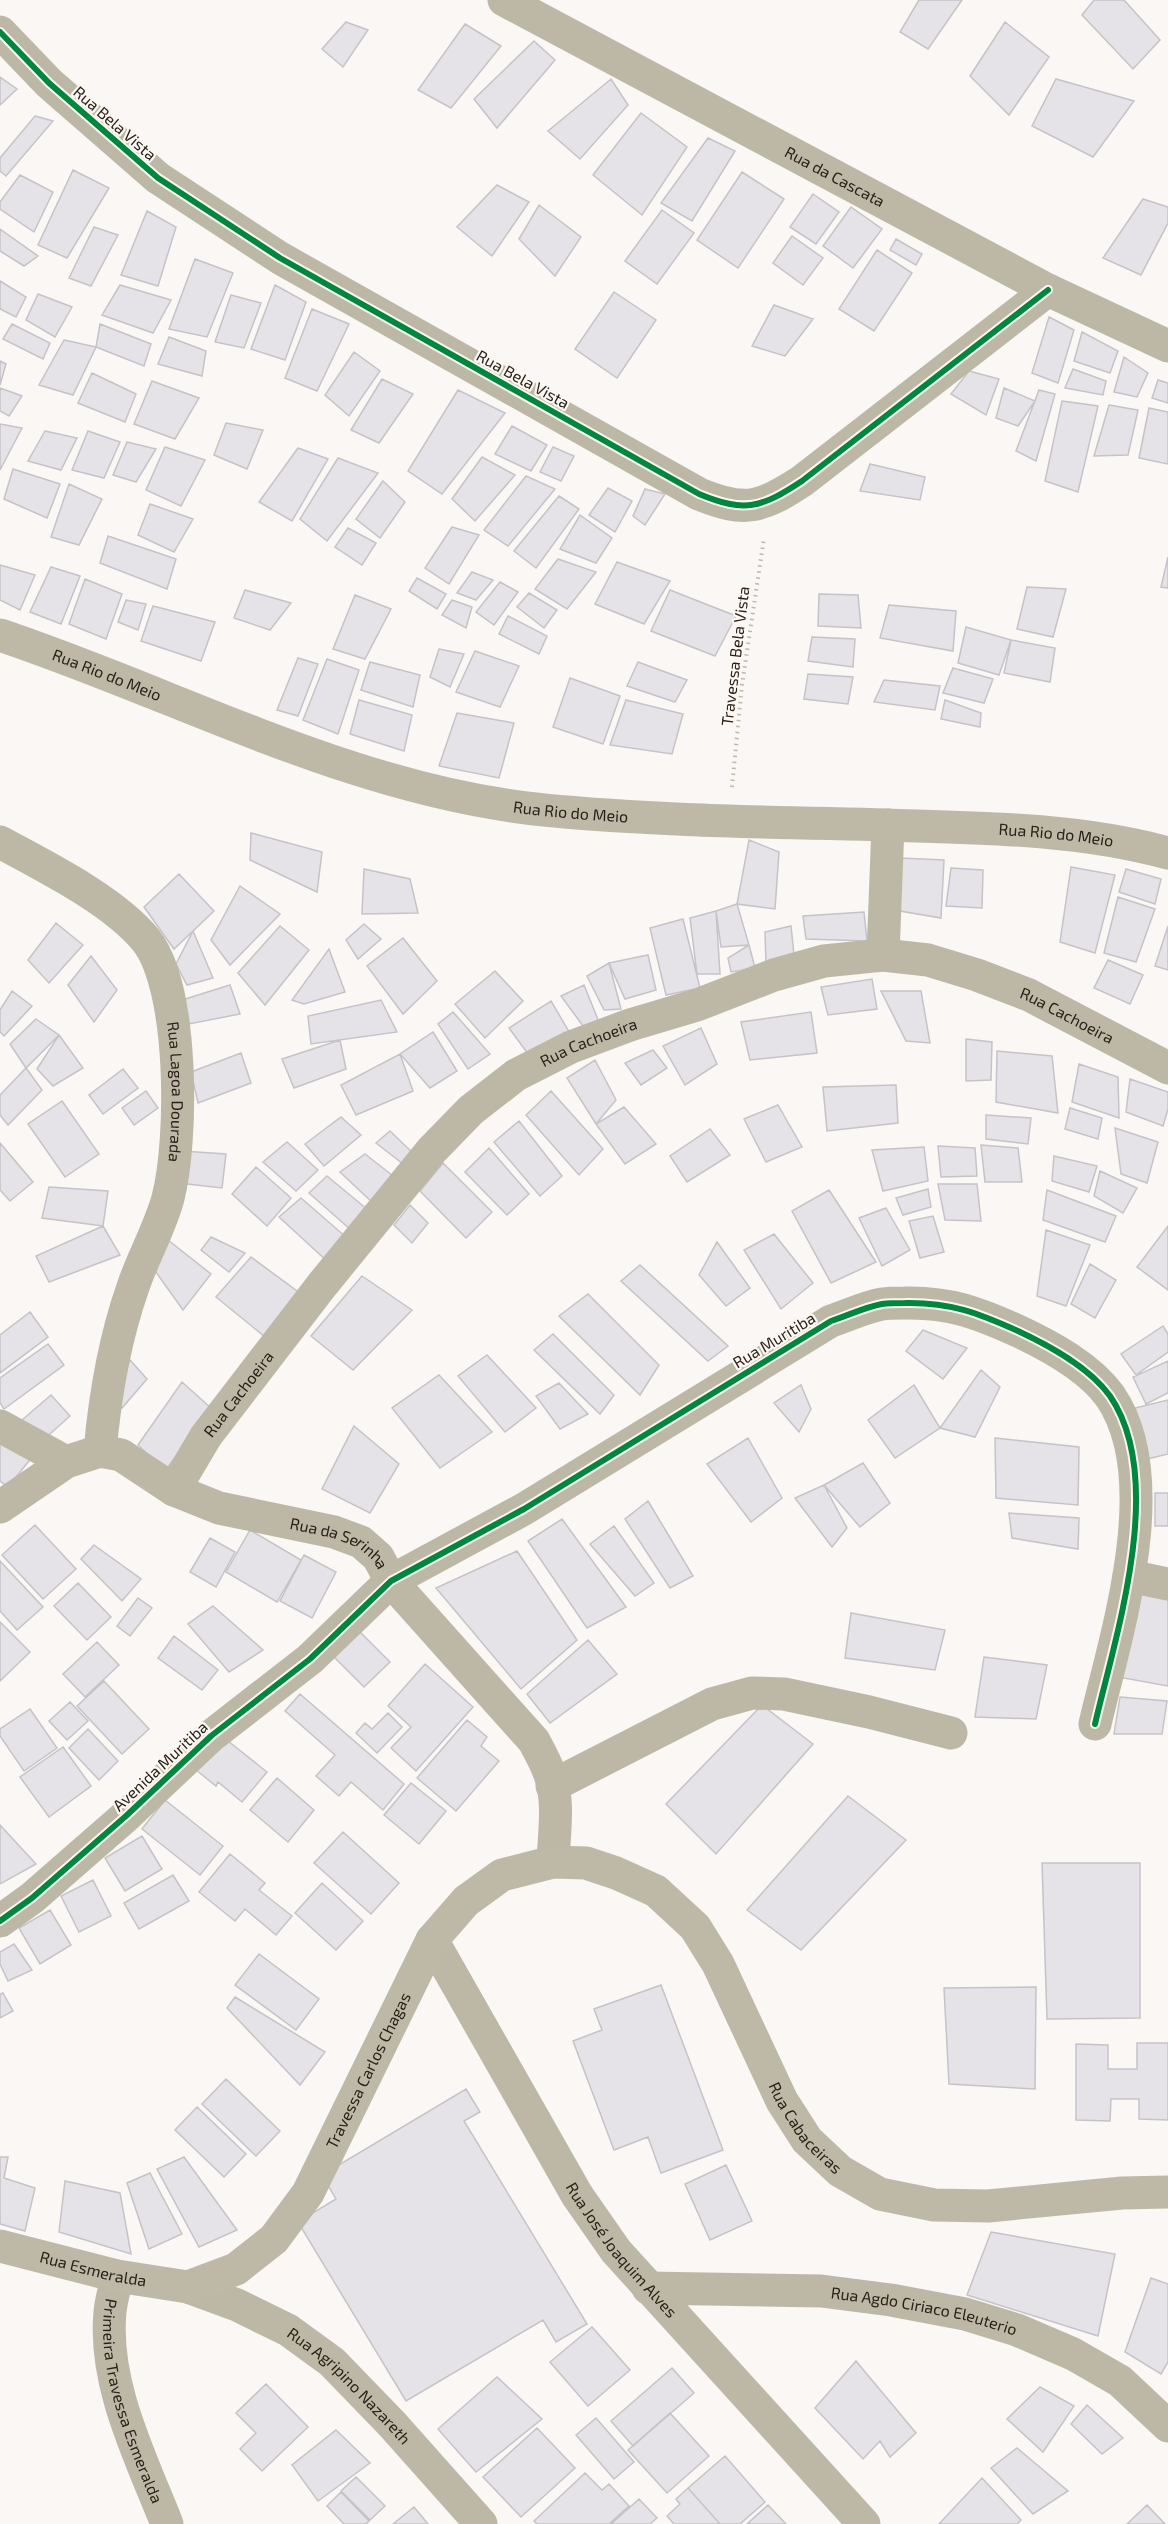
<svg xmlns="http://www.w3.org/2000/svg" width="1168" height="2524" font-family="'Exo 2',sans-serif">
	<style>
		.building { fill: #e5e3e8; stroke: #c5c3c7; stroke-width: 1.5 }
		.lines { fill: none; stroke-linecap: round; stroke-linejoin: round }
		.path { stroke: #bdb9ad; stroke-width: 4; stroke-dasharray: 1.5 4.5; stroke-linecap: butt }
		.minor { stroke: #bdb8a6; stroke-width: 33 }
		.major { stroke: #beb9a7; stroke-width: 33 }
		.cycleway-casing { stroke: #fcf7f2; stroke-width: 10 }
		.cycleway { stroke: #00873e; stroke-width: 6 }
		.labels { text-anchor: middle; stroke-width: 4.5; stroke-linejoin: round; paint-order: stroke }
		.street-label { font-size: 16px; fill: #2a2118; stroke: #fcf7f2 }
	</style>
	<rect width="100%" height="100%" fill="#faf7f4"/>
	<!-- building -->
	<path class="building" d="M919,0H962L928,49L900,32Z
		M1094,0H1124L1160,40L1133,69L1082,15Z
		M346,22L368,30L343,67L322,49Z
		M1005,22L1049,57L1009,115L970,76Z
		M465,24L501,46L451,108L418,90Z
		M534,41L555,60L497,128L474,99Z
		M0,77L17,89L0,105Z
		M611,79L628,105L580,159L548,131Z
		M1056,79L1134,101L1093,157L1032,126Z
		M641,113L687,147L642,215L593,175Z
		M35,116L53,121L6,176L0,171V158Z
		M708,138L735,151L692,221L661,203Z
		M73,170L109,188L67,258L38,245Z
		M742,172L784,199L738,268L697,240Z
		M20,175L53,192L34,232L0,209V202Z
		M497,185L529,202L492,256L457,227Z
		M813,194L839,212L816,244L790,227Z
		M1143,199L1168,207V223L1141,275L1103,258Z
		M539,205L581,237L555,276L519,239Z
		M851,207L882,229L853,268L823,246Z
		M662,210L694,233L657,284L625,261Z
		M147,211L176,227L158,286L121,275Z
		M94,227L118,235L91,286L69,278Z
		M0,229L38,256L24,266L0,251Z
		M792,236L823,258L803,285L773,263Z
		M896,239L922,254L916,265L890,250Z
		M877,250L912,273L874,331L839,309Z
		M195,259L233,273L207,337L169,329Z
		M0,281L26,297L16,317L0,309Z
		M120,285L171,300L153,333L102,315Z
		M275,285L306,302L285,360L251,349Z
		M614,292L656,320L617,378L575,349Z
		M38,294L72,307L55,337L26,320Z
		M231,295L261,303L244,348L215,342Z
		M774,305L813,319L785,356L752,346Z
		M312,309L349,324L317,391L285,378Z
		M1049,317L1074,330L1058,383L1032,373Z
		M12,324L50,343L43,359L3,339Z
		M100,324L151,344L144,366L96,347Z
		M1082,332L1118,351L1110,373L1074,361Z
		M169,337L206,351L202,376L158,364Z
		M64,340L96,347L73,395L39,385Z
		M354,352L380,371L349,416L325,395Z
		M1124,357L1148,373L1137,397L1114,392Z
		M0,361L6,364L0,385Z
		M1073,369L1106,381L1103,395L1065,388Z
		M969,371L999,379L986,415L951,394Z
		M92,373L136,394L125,422L78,403Z
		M382,379L413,394L379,443L351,430Z
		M1158,380L1168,383V403L1152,398Z
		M152,381L199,398L175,439L134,424Z
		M0,388L22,396L9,416L0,411Z
		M1004,388L1035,401L1018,426L996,418Z
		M458,390L505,413L442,494L408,471Z
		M1039,390L1055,394L1036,461L1016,451Z
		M1062,401L1098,406L1078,492L1045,481Z
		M1109,405L1138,410L1128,455L1094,456Z
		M1149,408L1168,412V464L1139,458Z
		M226,423L263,430L247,469L214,455Z
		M0,424L22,428L0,470Z
		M512,426L547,445L531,471L495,454Z
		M45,431L77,438L61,470L28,461Z
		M88,431L120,442L104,478L72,470Z
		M127,442L156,449L136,482L113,475Z
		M165,447L205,460L181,506L146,490Z
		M553,447L574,456L561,481L540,472Z
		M298,448L328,459L292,521L259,502Z
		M482,457L515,475L475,521L452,499Z
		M338,458L378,473L327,541L300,519Z
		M870,464L925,477L920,500L860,491Z
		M13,469L60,484L47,518L4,499Z
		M526,476L555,489L508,546L484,530Z
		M383,481L405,502L380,538L356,519Z
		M69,484L102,499L79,545L51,537Z
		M608,488L632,501L615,532L589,515Z
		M645,489L665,494L645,525L633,516Z
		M559,496L579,509L536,568L514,551Z
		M150,504L193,519L174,552L138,535Z
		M580,515L612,538L596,563L560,549Z
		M452,527L479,535L449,584L425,568Z
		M348,528L376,543L362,565L335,547Z
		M108,536L176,559L167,589L100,563Z
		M1168,557V588L1161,587Z
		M558,559L596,572L567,609L535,589Z
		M617,562L670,581L644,624L595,604Z
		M0,565L35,575L20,610L0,600Z
		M51,567L80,576L61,624L30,612Z
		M472,572L493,580L476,600L457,593Z
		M417,578L446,594L437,609L409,591Z
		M85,579L122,594L106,639L69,624Z
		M500,582L518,592L494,625L476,612Z
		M1027,587L1066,589L1053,637L1017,629Z
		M245,590L291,603L270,630L234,618Z
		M670,590L736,616L715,656L651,631Z
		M529,593L557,610L544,628L517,607Z
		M819,594L858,595L861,628L818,626Z
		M355,595L391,609L365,659L333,649Z
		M126,600L146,604L138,630L118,622Z
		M452,600L472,607L466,628L442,615Z
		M889,605L956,611L953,651L880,638Z
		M153,606L215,622L201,661L141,641Z
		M508,616L547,636L539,654L499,634Z
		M966,627L1011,640L999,675L958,663Z
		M812,637L855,639L853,667L808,661Z
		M1011,640L1055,648L1050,682L1004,673Z
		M439,649L464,654L450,687L430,677Z
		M475,651L519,666L500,707L456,692Z
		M298,658L318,664L298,716L277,710Z
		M327,659L359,670L338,734L303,720Z
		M370,662L420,675L413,707L361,690Z
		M638,662L687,680L675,702L627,686Z
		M953,668L993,679L984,703L943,693Z
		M808,674L853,677L848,704L804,699Z
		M570,678L620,696L603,744L553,727Z
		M884,680L940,686L935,710L874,702Z
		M359,700L412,715L404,751L350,734Z
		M626,700L683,714L672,754L610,745Z
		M945,700L981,713L980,727L941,719Z
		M457,713L514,723L499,778L439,766Z
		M251,833L322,852L317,892L250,860Z
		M749,840L779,852L775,909L737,904Z
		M900,858L944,860L941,918L900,911Z
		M1071,867L1115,875L1095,953L1060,942Z
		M951,868L983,870L982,908L946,906Z
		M364,869L410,879L418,913L362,914Z
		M1126,869L1161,879L1155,904L1119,892Z
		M179,874L214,911L174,949L144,907Z
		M240,886L280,914L230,965L211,940Z
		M1118,897L1155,909L1136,962L1104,953Z
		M737,904L749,945L721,947L716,911Z
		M716,911L720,974H697L690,918Z
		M864,912L867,941L806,939L803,916Z
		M683,919L700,988L666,995L650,928Z
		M56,923L83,945L49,983L28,960Z
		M364,924L381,939L358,959L346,940Z
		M280,926L309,950L265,1005L238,973Z
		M791,926L794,955L766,965L765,932Z
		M1168,926V970L1155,966Z
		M193,931L213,978L187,985L176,964Z
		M403,938L437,981L403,1014L367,966Z
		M749,945L755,968L731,972L728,958Z
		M329,949L345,992L304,1004L292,1000Z
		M648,955L656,990L625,999L609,963Z
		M91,956L117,990L94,1022L68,985Z
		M1108,960L1143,975L1130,1004L1094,988Z
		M609,963L621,1009L604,1010L587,976Z
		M495,971L523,1001L485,1038L455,1004Z
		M872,979L877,1009L828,1015L821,987Z
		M230,985L240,1014L189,1024L182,1000Z
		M584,985L599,1022L586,1030L561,996Z
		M12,991L32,1006L4,1036L0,1032V1010Z
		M881,991H921L930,1043L906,1041Z
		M381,1000L397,1032L311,1044L308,1016Z
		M551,1001L571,1035L531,1058L509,1028Z
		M453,1012L490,1054L468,1069L438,1024Z
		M811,1012L817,1053L750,1060L741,1022Z
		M36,1019L59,1035L26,1068L10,1044Z
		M701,1028L717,1064L685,1085L663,1046Z
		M433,1032L457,1071L430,1088L400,1054Z
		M59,1035L83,1068L53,1086L37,1069Z
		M966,1039L992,1042L991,1080L966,1081Z
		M340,1040L346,1069L294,1088L282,1059Z
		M653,1050L667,1068L641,1085L625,1063Z
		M997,1051L1052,1056L1058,1113L996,1102Z
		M241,1053L251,1083L198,1103L191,1072Z
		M400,1054L413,1091L356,1115L341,1085Z
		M595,1060L616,1100L596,1124L567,1078Z
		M1079,1064L1118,1077L1119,1118L1072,1102Z
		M26,1068L42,1090L8,1125L0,1115V1095Z
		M123,1069L138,1088L103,1114L89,1095Z
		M1130,1079L1168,1092V1109L1163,1126L1126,1112Z
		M896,1085L898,1123L827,1131L823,1087Z
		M146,1091L158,1108L134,1125L122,1108Z
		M551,1091L603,1149L579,1175L526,1115Z
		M62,1101L99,1154L65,1177L28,1124Z
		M778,1105L802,1147L766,1162L744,1119Z
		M624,1107L656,1144L625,1164L596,1124Z
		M1070,1108L1102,1118L1098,1139L1065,1129Z
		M986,1115L1031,1118L1028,1144L986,1139Z
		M341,1117L361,1135L324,1166L305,1144Z
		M519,1121L562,1176L540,1196L494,1142Z
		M1115,1128L1158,1142L1147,1183L1121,1174Z
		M710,1129L730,1155L687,1182L670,1156Z
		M390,1131L417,1157L407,1167L376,1143Z
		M287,1142L318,1170L296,1191L263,1162Z
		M0,1143L33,1182L10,1201L0,1190Z
		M981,1145L1018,1148L1022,1182H985Z
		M938,1146L975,1148L977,1176L941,1177Z
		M924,1147L928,1181L883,1191L872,1150Z
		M489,1148L529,1194L507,1215L465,1172Z
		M182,1151L226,1154L222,1188L179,1183Z
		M365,1154L397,1179L374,1204L340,1172Z
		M1054,1156L1097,1166L1089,1192L1052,1181Z
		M443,1163L492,1212L466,1238L420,1191Z
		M256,1167L291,1198L267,1226L232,1194Z
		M1100,1171L1137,1188L1123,1213L1094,1196Z
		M327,1176L368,1210L351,1230L309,1193Z
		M938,1184H977L981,1221L945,1220Z
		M49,1187L108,1191L103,1226L42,1218Z
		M928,1189L931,1207L903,1215L896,1198Z
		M829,1190L876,1262L831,1283L792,1211Z
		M1047,1190L1116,1216L1105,1242L1043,1220Z
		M301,1198L347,1238L328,1262L279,1217Z
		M410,1205L428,1223L412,1243L394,1225Z
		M886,1208L910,1250L882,1266L859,1218Z
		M933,1216L944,1252L920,1258L909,1221Z
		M103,1226L120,1255L49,1282L36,1256Z
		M1168,1226V1290L1137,1267Z
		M1046,1230L1090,1245L1066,1306L1037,1296Z
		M774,1234L813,1283L781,1309L744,1250Z
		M211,1237L245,1253L229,1272L201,1250Z
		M168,1240L211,1274L183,1310L153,1268Z
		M717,1242L750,1288L726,1306L699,1275Z
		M251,1257L301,1294L265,1337L216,1297Z
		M1090,1264L1116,1280L1095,1318L1071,1304Z
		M640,1265L728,1346L708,1361L621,1281Z
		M362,1276L412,1310L353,1370L311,1336Z
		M588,1294L659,1365L640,1395L559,1316Z
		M30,1312L48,1337L0,1373V1335Z
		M1163,1326L1168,1334V1352L1136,1375L1121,1354Z
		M923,1330L967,1348L943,1379L906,1351Z
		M553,1334L614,1395L600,1414L534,1350Z
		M48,1344L64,1365L4,1409L0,1403V1378Z
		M487,1355L536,1408L505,1432L458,1376Z
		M130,1360L147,1379L122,1408L112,1397Z
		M1168,1361V1393L1146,1404L1133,1377Z
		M981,1370L1000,1387L975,1437L940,1428Z
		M439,1375L492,1432L440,1468L392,1408Z
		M182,1382L211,1408L165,1471L138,1445Z
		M559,1383L588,1414L560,1429L536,1396Z
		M801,1385L811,1409L799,1432L774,1403Z
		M914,1385L940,1428L895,1458L868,1420Z
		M51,1395L70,1416L41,1442L22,1420Z
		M1168,1400V1454L1143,1460L1131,1409Z
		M354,1426L399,1464L370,1513L322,1489Z
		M748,1438L782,1498L751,1522L707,1464Z
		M995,1438L1079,1447L1078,1505L996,1498Z
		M0,1442L33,1456L8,1487L0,1481Z
		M863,1463L890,1503L860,1527L824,1485Z
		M824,1485L847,1528L832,1547L795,1498Z
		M1155,1493H1168V1526H1155Z
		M648,1501L693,1576L670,1588L625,1519Z
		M1009,1513L1079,1518L1078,1549L1012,1538Z
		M562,1519L626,1607L587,1628L528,1541Z
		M35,1525L76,1569L43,1599L2,1555Z
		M614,1526L654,1583L635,1596L590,1544Z
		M250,1530L301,1560L277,1602L226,1572Z
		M210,1538L235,1552L216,1587L190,1572Z
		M94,1545L141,1579L122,1601L81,1559Z
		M517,1551L577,1640L521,1689L436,1588Z
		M304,1555L336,1572L312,1618L280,1601Z
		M0,1561L43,1607L17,1630L0,1611Z
		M78,1583L111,1617L87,1640L54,1606Z
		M1135,1589L1168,1595V1686L1118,1677Z
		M138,1598L152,1608L130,1636L117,1626Z
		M213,1606L263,1650L229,1672L188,1624Z
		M851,1613L945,1630L935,1670L845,1658Z
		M0,1622L30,1652L0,1681Z
		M356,1628L390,1662L364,1687L330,1653Z
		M174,1636L218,1670L202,1690L158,1658Z
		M588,1640L617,1674L550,1723L527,1694Z
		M97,1642L119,1665L85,1697L63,1674Z
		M984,1657L1047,1665L1036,1719L975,1717Z
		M425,1664L473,1707L416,1771L391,1748L411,1727L388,1706Z
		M104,1681L149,1729L122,1754L77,1706Z
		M300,1694L404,1784L383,1810L351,1782L339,1796L316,1776L335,1755L285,1711Z
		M1120,1697L1167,1701L1162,1734H1114Z
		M70,1702L88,1721L67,1740L49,1721Z
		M762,1705L813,1744L716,1854L666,1804Z
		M30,1709L57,1748L24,1771L0,1736V1729Z
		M388,1713L402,1727L377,1753L356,1733L365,1723L372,1729Z
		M467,1720L487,1737L481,1746L499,1761L456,1811L417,1778Z
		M88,1729L118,1761L99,1780L69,1748Z
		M223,1737L267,1772L242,1802L218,1782L216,1786L196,1770Z
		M63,1747L91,1786L49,1817L20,1777Z
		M277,1778L314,1810L288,1842L250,1810Z
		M411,1783L446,1811L419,1844L384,1815Z
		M848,1796L906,1840L801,1950L747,1910Z
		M165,1800L223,1846L200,1875L142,1829Z
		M0,1825L36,1864L0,1884Z
		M343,1832L399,1883L371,1914L314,1863Z
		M142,1836L162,1869L125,1891L105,1858Z
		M230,1854L265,1883L259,1890L292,1916L276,1935L245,1909L235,1921L199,1892Z
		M1042,1863H1140V2018L1047,2019Z
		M173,1875L189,1901L139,1929L124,1903Z
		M93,1880L111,1916L79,1932L61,1896Z
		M322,1883L363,1921L336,1950L295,1913Z
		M50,1910L71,1945L40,1964L19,1928Z
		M14,1944L32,1970L8,1981L0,1964V1952Z
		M259,1954L319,1999L296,2030L235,1985Z
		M661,1985L723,2150L661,2173L648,2137L614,2150L573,2041L602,2030L594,2009Z
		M1036,1987L1035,2089L949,2084L944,1988Z
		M3,1993L13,2011L0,2018V1994Z
		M235,1997L325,2052L300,2085L227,2008Z
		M1137,2043H1168V2120L1139,2119V2099H1111L1110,2121L1076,2120V2044L1108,2045V2069H1137Z
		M226,2079L280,2131L256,2156L202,2104Z
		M466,2089L480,2112L464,2121L587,2324L556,2342L543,2320L406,2401L298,2222L336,2199L322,2175Z
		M197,2107L246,2154L224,2177L175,2130Z
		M0,2157H8L4,2178L35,2188L25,2231L0,2224Z
		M184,2157L237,2230L199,2247L157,2169Z
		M726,2165L752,2221L710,2240L685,2184Z
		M150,2173L182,2234L149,2249L127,2183Z
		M65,2181L120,2193L131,2254L59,2232Z
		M991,2232L1115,2254L1098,2336L967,2295Z
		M1151,2278L1168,2284V2362L1161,2374L1125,2352Z
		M592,2327L630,2370L588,2406L550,2362Z
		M856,2361L916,2433L890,2457L880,2441L863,2459L815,2408Z
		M672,2368L694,2393L633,2446L611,2421Z
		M497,2377L542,2419L476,2472L438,2429Z
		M266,2384L308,2427L262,2471L240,2449L256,2433L236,2413Z
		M1040,2387L1074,2406L1043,2452L1007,2419Z
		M1087,2405L1123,2438L1102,2454L1071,2424Z
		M670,2413L709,2456L667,2493L628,2450Z
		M596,2418L634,2462L614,2479L576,2435Z
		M537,2428L575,2468L521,2517L483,2477Z
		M336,2430L370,2463L318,2501L292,2465Z
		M1017,2448L1068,2491L1033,2514L991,2468Z
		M725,2456L765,2502L740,2524H720L688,2488Z
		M585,2473L602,2490L609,2484L629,2506L609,2524H537L534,2521Z
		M356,2477L385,2506L370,2520L341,2491Z
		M982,2478L1021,2520L1017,2524H939Z
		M688,2488L720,2524H674L667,2516L680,2504L676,2499Z
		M341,2492L369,2521L366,2524H344L327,2506Z
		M639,2499L657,2518L650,2524H611Z
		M768,2505L786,2524H747Z
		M1147,2505L1165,2524H1127Z
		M414,2507L428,2524H393Z"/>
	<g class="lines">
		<!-- path -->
		<path class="path" d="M732,787L742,685L764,538"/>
		<!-- minor -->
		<g class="minor">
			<path id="s1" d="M504,0L1048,290L1168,346"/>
			<path d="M0,32L49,83L158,178L280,258L699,494C745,513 761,508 802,481L1048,290"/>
			<path id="s2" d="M0,842C46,867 113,900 146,940C184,988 183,1140 168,1198C160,1228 143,1257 133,1287C114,1341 105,1395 100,1451"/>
			<path d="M883,955L888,825"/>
			<path d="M0,1426L66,1462"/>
			<path id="s3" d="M174,1490L206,1436L322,1285L432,1150L471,1110L516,1075L571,1047L630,1025L697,1005L774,975L824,961L883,955L928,960L977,975L1029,995L1168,1068"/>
			<path id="s4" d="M0,1507L66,1462L100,1451L121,1455L174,1490L219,1508L334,1532L361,1542L378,1557L391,1581L534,1741C539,1751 545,1761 549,1772C560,1800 554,1833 553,1862"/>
			<path d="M1129,1576L1168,1584"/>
			<path d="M552,1786L712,1704L752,1693L784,1694L869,1712L951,1733"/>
			<path d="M0,1921L32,1898L126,1816L211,1736L310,1659L391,1581L524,1509L831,1321C847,1316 865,1307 882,1304C889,1303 898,1303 905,1303C950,1302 978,1313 1018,1331C1050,1346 1089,1367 1110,1396C1167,1479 1116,1634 1095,1724"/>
			<path id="s5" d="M432,1940L577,2195L616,2251L864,2524"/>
			<path id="s6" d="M117,2276C115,2288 111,2300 110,2312C103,2384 141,2458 167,2524"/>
			<path id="s7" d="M188,2287L237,2305L288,2330L332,2362L392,2424L481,2524"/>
			<path id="s8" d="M648,2288L821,2291L891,2300L965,2314L1017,2330L1073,2354L1120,2381L1168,2426"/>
		</g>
		<!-- major -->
		<g class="major">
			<path id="s9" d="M0,635C179,695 353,791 544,810C657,821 773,822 887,825C981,828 1076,828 1168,853"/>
			<path id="s10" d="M0,2246L117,2276L188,2287L236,2269L274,2239L308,2193L432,1940L466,1901L502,1875L553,1862L586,1863L616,1873L656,1891L695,1927L718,1964L782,2101L807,2140L840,2171L880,2194L934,2205L988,2206L1122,2193L1168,2192"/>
		</g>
		<!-- cycleway casing -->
		<g class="cycleway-casing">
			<path id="cycleway" d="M0,32L49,83L158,178L280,258L699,494C745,513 761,508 802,481L1048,290
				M0,1921L32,1898L126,1816L211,1736L310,1659L391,1581L524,1509L831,1321C847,1316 865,1307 882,1304C889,1303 898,1303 905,1303C950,1302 978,1313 1018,1331C1050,1346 1089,1367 1110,1396C1167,1479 1116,1634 1095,1724"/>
		</g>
		<!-- cycleway -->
		<use href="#cycleway" class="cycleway"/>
	</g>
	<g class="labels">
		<!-- street labels -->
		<g class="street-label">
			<text transform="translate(115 123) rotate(41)" y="6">Rua Bela Vista</text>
			<text dy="6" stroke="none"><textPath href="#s1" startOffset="375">Rua da Cascata</textPath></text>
			<text transform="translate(523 379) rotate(29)" y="6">Rua Bela Vista</text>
			<text transform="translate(735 656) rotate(-83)" y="6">Travessa Bela Vista</text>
			<text dy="6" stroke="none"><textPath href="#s9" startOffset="114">Rua Rio do Meio</textPath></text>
			<text dy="6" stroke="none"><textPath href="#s9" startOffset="600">Rua Rio do Meio</textPath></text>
			<text dy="6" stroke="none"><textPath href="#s9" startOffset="1086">Rua Rio do Meio</textPath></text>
			<text dy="6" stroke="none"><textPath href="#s3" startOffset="1124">Rua Cachoeira</textPath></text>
			<text dy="6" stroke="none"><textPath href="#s3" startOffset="620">Rua Cachoeira</textPath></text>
			<text dy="6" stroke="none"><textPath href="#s2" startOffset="334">Rua Lagoa Dourada</textPath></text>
			<text transform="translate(774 1340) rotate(-31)" y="6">Rua Muritiba</text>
			<text dy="6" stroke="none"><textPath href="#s3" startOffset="116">Rua Cachoeira</textPath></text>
			<text dy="6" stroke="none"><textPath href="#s4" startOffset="376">Rua da Serinha</textPath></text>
			<text transform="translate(160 1766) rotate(-43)" y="6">Avenida Muritiba</text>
			<text dy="6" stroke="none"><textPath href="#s10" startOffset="486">Travessa Carlos Chagas</textPath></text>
			<text dy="6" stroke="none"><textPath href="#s10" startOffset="1172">Rua Cabaceiras</textPath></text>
			<text dy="6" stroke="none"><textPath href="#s5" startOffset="364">Rua José Joaquim Alves</textPath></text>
			<text dy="6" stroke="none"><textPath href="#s10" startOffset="96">Rua Esmeralda</textPath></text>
			<text dy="6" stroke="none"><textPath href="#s8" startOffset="278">Rua Agdo Ciriaco Eleuterio</textPath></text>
			<text dy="6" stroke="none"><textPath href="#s7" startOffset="192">Rua Agripino Nazareth</textPath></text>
			<text dy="6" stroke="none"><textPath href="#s6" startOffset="129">Primeira Travessa Esmeralda</textPath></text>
		</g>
	</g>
</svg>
